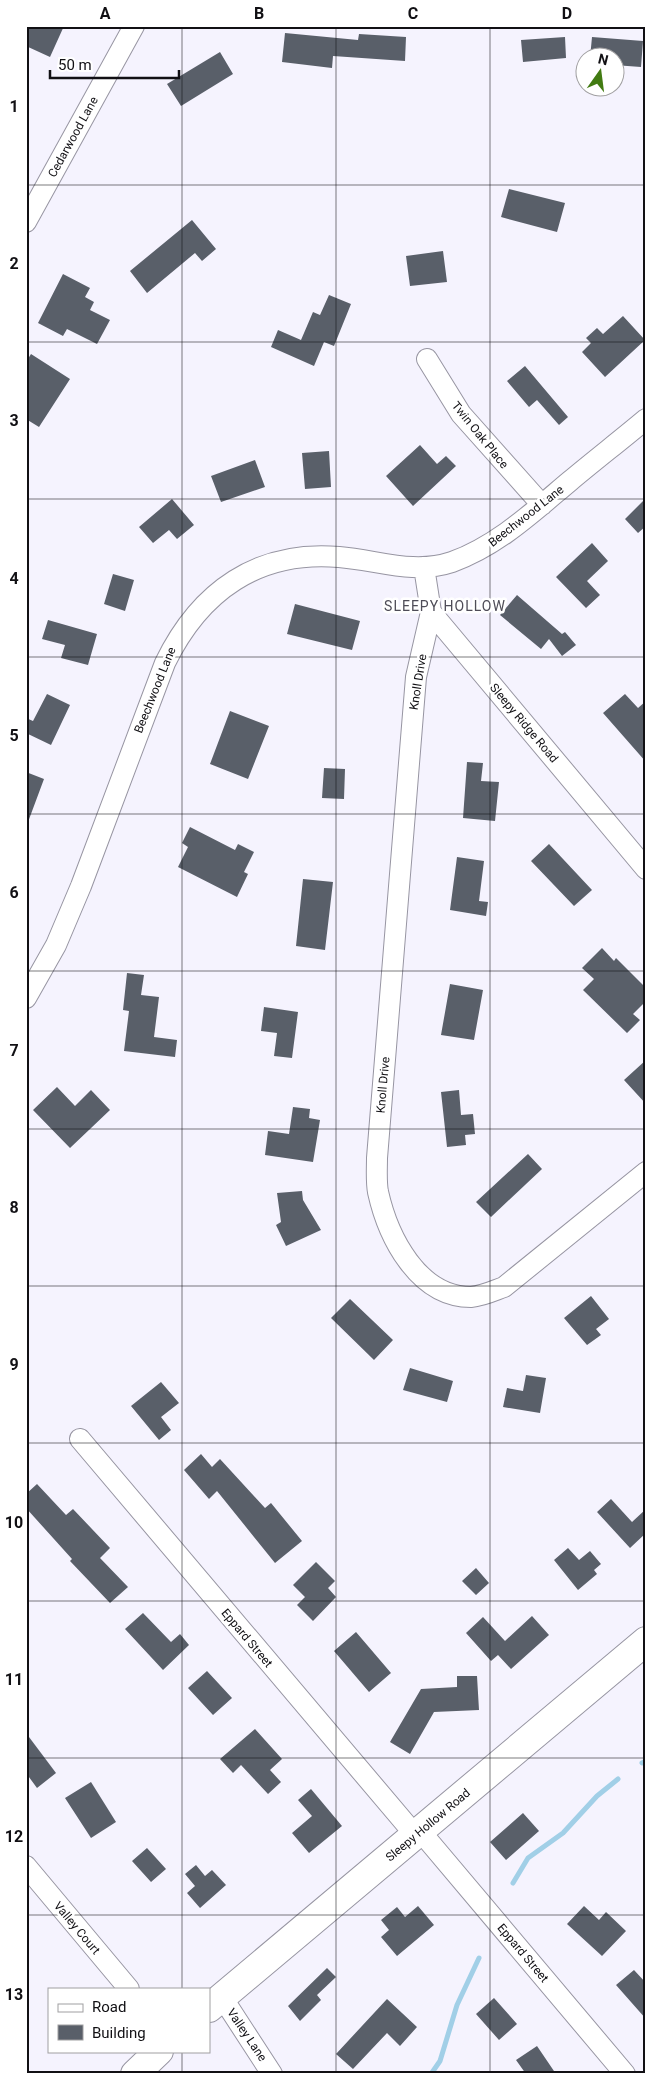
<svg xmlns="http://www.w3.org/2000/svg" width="672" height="2100" font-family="Roboto,sans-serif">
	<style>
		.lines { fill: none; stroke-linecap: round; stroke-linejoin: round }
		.stream { stroke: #a1cfe7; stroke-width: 5 }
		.building { fill: #595f69 }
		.minor-casing { stroke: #9795a2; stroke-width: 22 }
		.secondary-casing { stroke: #9795a2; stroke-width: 30 }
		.minor { stroke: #fff; stroke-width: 20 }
		.secondary { stroke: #fff; stroke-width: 28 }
		.grid { fill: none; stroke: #111014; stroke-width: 1; stroke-opacity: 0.55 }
		.labels { text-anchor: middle; stroke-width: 5; stroke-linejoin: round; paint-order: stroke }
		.street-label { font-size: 12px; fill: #111014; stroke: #fff }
		.neighbourhood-label { font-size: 14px; letter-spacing: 1px; fill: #4e4c57; stroke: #fff }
		.neatline { fill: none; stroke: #111014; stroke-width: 2 }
		.grid-label { font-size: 16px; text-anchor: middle; font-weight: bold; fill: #111014 }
	</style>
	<rect width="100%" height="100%" fill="#f5f3fe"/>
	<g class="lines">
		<!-- stream -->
		<path class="stream" d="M642,1763L646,1761
			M513,1883L528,1858L563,1833L597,1796L618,1779
			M431,2074L440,2061L457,2005L479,1958"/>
	</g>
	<!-- building -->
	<path class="building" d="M29,26H64L50,57L26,46V32Z
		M285,33L358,40L359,34L406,37L405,61L333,56L332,68L282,62Z
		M565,37L566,58L523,62L521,40Z
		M592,37L643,41L641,67L614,65V58H590Z
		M220,52L233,74L181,106L167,84Z
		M509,189L565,203L557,232L501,217Z
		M192,220L216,249L202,261L195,253L147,293L130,271Z
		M443,251L447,282L410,286L406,256Z
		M63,274L90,288L85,297L94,302L90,310L110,320L97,344L67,329L63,336L38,323Z
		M329,295L351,304L334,346L324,342L314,366L271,347L278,330L301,340L313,312L320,315Z
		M623,316L645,340L605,377L582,352L591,343L586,338L597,328L603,334Z
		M31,354L70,379L39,427L26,419V362Z
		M525,366L568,417L559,425L537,400L529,407L507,381Z
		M420,445L437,464L446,456L456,466L413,506L386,476Z
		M329,451L331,487L305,489L302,453Z
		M255,460L265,487L221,502L211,476Z
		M646,498V526L638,533L625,519Z
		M172,499L194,525L177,539L169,530L153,543L139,527Z
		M592,543L608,561L587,581L600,595L586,608L556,577Z
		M113,574L134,580L125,611L104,604Z
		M517,595L562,634L565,632L576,645L562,656L549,639L541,649L500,615Z
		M295,604L360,621L352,650L287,634Z
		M48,620L97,634L88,665L61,658L65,645L42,639Z
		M47,694L70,705L51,745L26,733V718L33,721Z
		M625,694L638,708L646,701V762L603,713Z
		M230,711L269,726L248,779L210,764Z
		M467,762L483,763L481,781L499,782L495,821L463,818Z
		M324,768L345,769L344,799L322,798Z
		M26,772L44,779L28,822H26Z
		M190,827L235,850L238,844L254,852L244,872L248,874L237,897L178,867L188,847L182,843Z
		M549,844L592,890L574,906L531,861Z
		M457,857L484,861L479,901L488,902L486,916L450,910Z
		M303,879L333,882L325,950L296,946Z
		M602,948L614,961L616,958L646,988V1001L633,1014L640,1020L627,1033L583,990L594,979L582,968Z
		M127,973L144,975L141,995L159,997L154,1037L177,1040L175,1057L124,1051L129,1011L123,1010Z
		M450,984L483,990L474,1040L441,1035Z
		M264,1007L298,1012L292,1058L274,1056L277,1033L261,1031Z
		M646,1060V1104L624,1080Z
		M57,1087L75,1106L91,1090L110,1110L70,1148L33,1110Z
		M459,1090L461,1115L473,1114L475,1134L465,1135L466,1145L447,1147L441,1092Z
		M293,1107L310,1109L309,1118L320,1120L313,1162L265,1155L268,1131L289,1134Z
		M528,1154L542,1169L491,1217L476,1202Z
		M302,1191L303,1200L321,1230L286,1246L276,1225L281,1222L277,1193Z
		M591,1296L609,1319L596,1329L601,1335L587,1345L564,1318Z
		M350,1299L393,1340L374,1360L331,1318Z
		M410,1368L453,1381L447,1402L403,1390Z
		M526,1375L546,1378L540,1413L503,1407L507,1388L523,1391Z
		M161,1382L179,1403L161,1417L171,1430L159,1440L131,1406Z
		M201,1454L212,1467L220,1459L265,1508L271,1503L302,1541L275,1563L217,1491L209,1499L184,1470Z
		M37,1484L66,1515L73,1509L110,1548L100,1558L128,1587L110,1603L70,1561L72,1559L26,1508V1494Z
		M611,1499L632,1522L646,1509V1533L630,1548L597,1512Z
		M568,1548L579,1560L590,1551L601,1564L594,1570L597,1574L578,1590L554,1560Z
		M316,1562L335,1581L328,1588L336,1597L313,1621L297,1605L305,1597L293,1585Z
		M476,1568L489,1583L476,1595L462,1581Z
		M143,1613L171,1642L180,1634L189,1645L163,1670L125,1629Z
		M532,1616L549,1635L511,1669L498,1655L491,1661L466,1633L483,1617L505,1641Z
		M356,1632L391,1673L369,1692L334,1651Z
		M207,1671L232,1698L213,1715L188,1688Z
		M457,1676H477L479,1710L434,1712L410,1754L390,1742L421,1689L457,1687Z
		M255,1729L282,1759L270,1770L281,1782L268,1794L241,1765L233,1773L220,1759Z
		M26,1733L56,1773L37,1788L26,1773Z
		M91,1782L116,1822L91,1838L65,1798Z
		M311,1789L342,1826L309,1853L292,1833L312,1816L298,1800Z
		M523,1813L539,1831L506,1860L490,1842Z
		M147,1848L166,1869L151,1882L132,1861Z
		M196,1865L205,1876L212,1870L226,1885L200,1908L187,1893L195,1886L185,1874Z
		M418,1906L434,1925L397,1956L381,1937L389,1930L381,1920L397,1907L405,1917Z
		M584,1906L599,1920L606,1912L626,1931L602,1956L567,1924Z
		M327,1968L336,1977L317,1995L321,2000L300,2021L288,2006Z
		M634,1970L646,1983V2019L616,1985Z
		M494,1998L517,2024L499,2040L476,2014Z
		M387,1999L417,2027L400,2046L387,2033L353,2069L336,2054Z
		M537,2046L556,2074H526L516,2060Z"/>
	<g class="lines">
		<!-- minor casing -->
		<g class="minor-casing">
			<path id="minor" d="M26,222L134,26
				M427,359L461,414L542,505
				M424,567L431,612L646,869
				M431,612L416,677L377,1158C377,1169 376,1181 378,1192C388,1237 418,1297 471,1297C483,1296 493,1291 504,1287L646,1172
				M26,998L56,945L81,886L165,663C200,591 258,550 339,557C378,560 413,575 452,562C497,546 533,512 570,481C595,460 621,440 646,419
				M80,1439L416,1836
				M421,1832L625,2074
				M26,1866L129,1989
				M222,1997L272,2074"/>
		</g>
		<!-- secondary casing -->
		<g class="secondary-casing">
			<path id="secondary" d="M209,2008L646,1641
				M135,2074L159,2051"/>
		</g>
		<!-- minor -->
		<use href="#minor" class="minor"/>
		<!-- secondary -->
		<use href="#secondary" class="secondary"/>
	</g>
	<!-- grid -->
	<path class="grid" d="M182,26V1989M336,26V2074M490,26V2074M26,185H646M26,342H646M26,499H646M26,657H646M26,814H646M26,971H646M26,1129H646M26,1286H646M26,1443H646M26,1601H646M26,1758H646M26,1915H646M182,2051V2074"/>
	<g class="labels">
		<!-- street labels -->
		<g class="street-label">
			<text transform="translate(73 137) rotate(-61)" y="4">Cedarwood Lane</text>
			<text transform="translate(480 435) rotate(51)" y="4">Twin Oak Place</text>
			<text transform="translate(526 516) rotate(-38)" y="4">Beechwood Lane</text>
			<text transform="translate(418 682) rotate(-81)" y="4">Knoll Drive</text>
			<text transform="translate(155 690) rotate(-68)" y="4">Beechwood Lane</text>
			<text transform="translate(524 723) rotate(50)" y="4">Sleepy Ridge Road</text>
			<text transform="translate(383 1085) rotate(-85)" y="4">Knoll Drive</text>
			<text transform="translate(247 1638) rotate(50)" y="4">Eppard Street</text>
			<text transform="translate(428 1825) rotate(-40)" y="4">Sleepy Hollow Road</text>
			<text transform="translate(77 1928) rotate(50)" y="4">Valley Court</text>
			<text transform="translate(523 1953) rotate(50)" y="4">Eppard Street</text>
			<text transform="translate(247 2035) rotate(56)" y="4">Valley Lane</text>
		</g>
		<!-- neighbourhood labels -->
		<g class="neighbourhood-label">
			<text x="445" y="611">SLEEPY HOLLOW</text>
		</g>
	</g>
	<!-- border -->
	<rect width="672" height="2100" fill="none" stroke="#ffffff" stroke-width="55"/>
	<!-- legend -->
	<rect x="48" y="1988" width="162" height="65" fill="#ffffff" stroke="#a09fa1"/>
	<rect x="58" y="2004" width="25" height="8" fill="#ffffff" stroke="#a09fa1"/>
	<text x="92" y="2012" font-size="15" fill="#111014">Road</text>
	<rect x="58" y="2025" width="25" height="15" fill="#595f69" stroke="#a09fa1"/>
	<text x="92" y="2038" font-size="15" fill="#111014">Building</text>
	<!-- north arrow -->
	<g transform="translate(600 72) rotate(14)"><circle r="24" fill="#ffffff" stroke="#a09fa1"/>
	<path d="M0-4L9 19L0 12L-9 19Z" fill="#427b12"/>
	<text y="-8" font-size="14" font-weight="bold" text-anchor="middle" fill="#111014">N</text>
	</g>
	<!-- scale -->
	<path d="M50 70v8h129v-8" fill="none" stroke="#111014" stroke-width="2.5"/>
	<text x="58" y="70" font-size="15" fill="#111014" stroke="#ffffff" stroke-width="4" paint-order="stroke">50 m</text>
	<rect x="28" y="28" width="616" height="2044" class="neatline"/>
	<g class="grid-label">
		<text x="105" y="19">A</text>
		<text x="259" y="19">B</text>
		<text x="413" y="19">C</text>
		<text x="567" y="19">D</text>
		<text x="14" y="112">1</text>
		<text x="14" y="269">2</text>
		<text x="14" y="426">3</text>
		<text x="14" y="584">4</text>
		<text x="14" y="741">5</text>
		<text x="14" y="898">6</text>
		<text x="14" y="1056">7</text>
		<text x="14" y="1213">8</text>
		<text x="14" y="1370">9</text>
		<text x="14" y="1528">10</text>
		<text x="14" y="1685">11</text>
		<text x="14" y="1842">12</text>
		<text x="14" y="2000">13</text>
	</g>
</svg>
